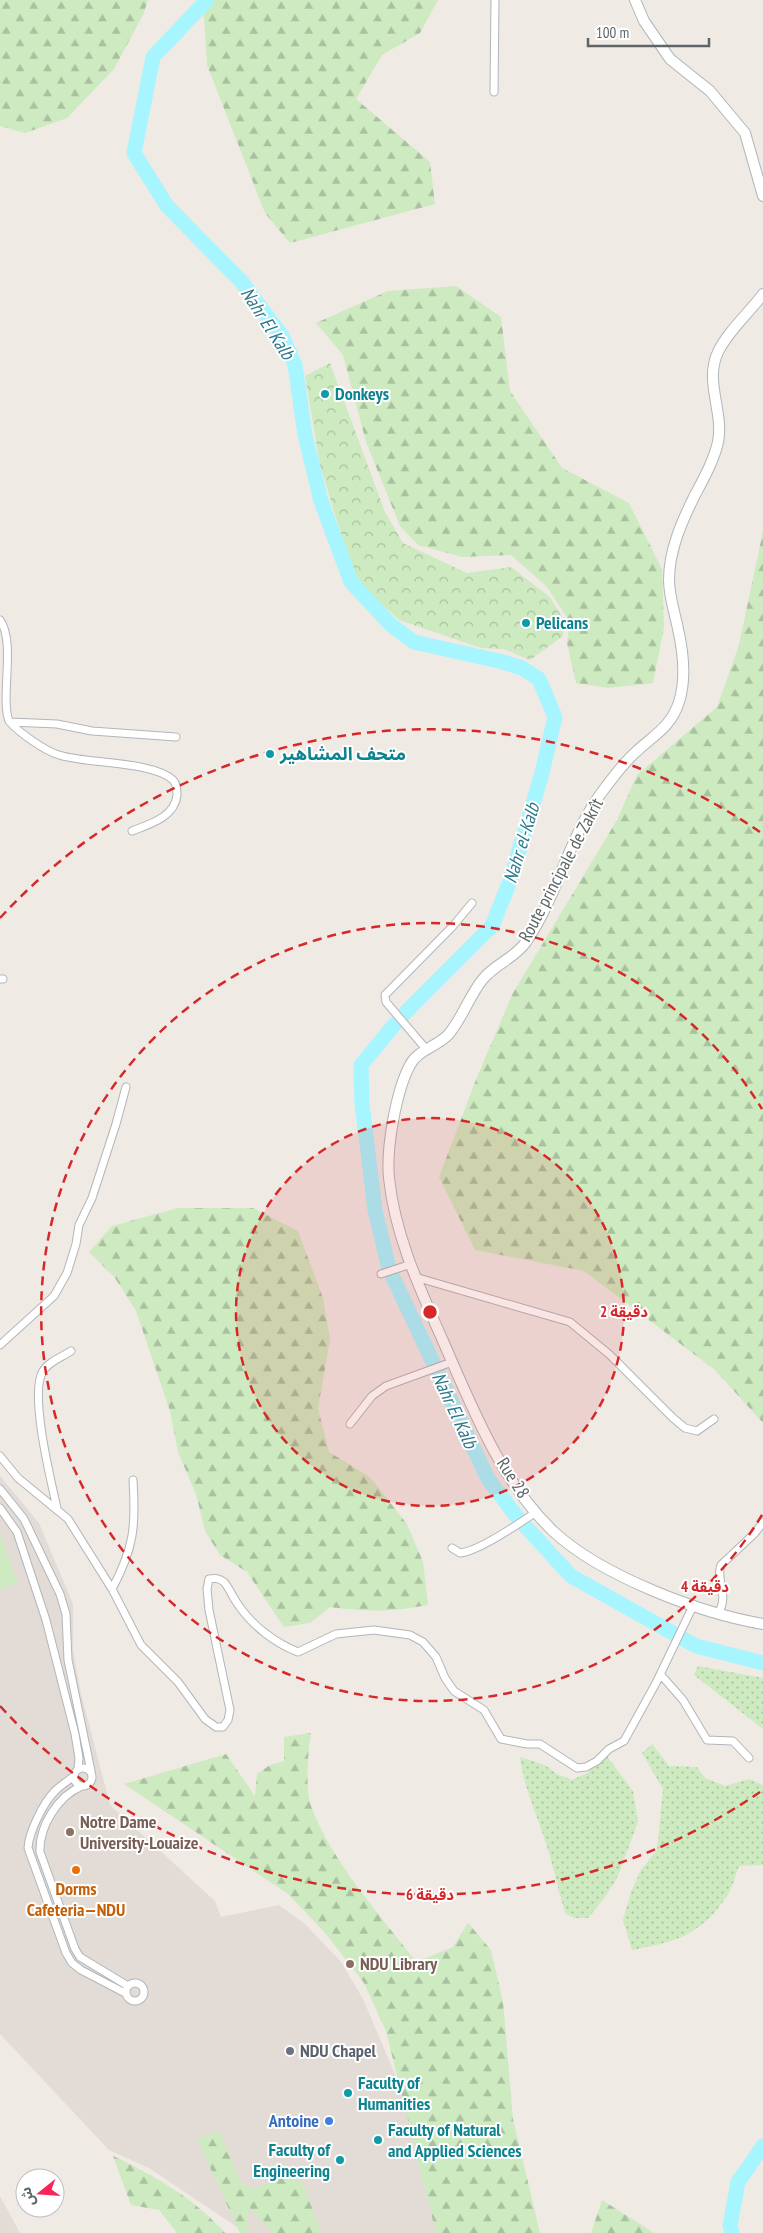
<svg xmlns="http://www.w3.org/2000/svg" width="763" height="2233" font-family="'PT Sans Narrow','Noto Sans Arabic',sans-serif">
	<style>
		.education { fill: #e3dbd6 }
		.grass { fill: url(#grass-dots) }
		.forest { fill: url(#forest-firs) }
		.park { fill: url(#park-crowns) }
		.pitch { fill: #cdeac0 }
		.lines { fill: none; stroke-linecap: round; stroke-linejoin: round }
		.river { stroke: #a7f5ff; stroke-width: 15 }
		.street-casing { stroke: #b1b6b9; stroke-width: 9 }
		.secondary-casing { stroke: #b0b6b9; stroke-width: 12 }
		.street { stroke: #fff; stroke-width: 7 }
		.secondary { stroke: #fff; stroke-width: 10 }
		.ring { fill: none; stroke: #d62828; stroke-width: 2.5; stroke-dasharray: 9 6 }
		.culture-dot { fill: #0f9aa8; stroke: #fff; stroke-width: 2 }
		.education-dot { fill: #8d6e63; stroke: #fff; stroke-width: 2 }
		.food-dot { fill: #e8710a; stroke: #fff; stroke-width: 2 }
		.worship-dot { fill: #6b7280; stroke: #fff; stroke-width: 2 }
		.shop-dot { fill: #3f7fe0; stroke: #fff; stroke-width: 2 }
		.labels { text-anchor: middle; stroke-width: 4; stroke-linejoin: round; paint-order: stroke }
		.culture-label { font-size: 18px; font-weight: bold; fill: #0d838f; stroke: #fff; text-anchor: start }
		.street-label { font-size: 18px; fill: #5d6567; stroke: #fff }
		.education-label { font-size: 18px; font-weight: bold; fill: #785e54; stroke: #fff; text-anchor: start }
		.food-label { font-size: 18px; font-weight: bold; fill: #c56008; stroke: #fff }
		.worship-label { font-size: 18px; font-weight: bold; fill: #5b616d; stroke: #fff; text-anchor: start }
		.shop-label { font-size: 18px; font-weight: bold; fill: #366cbe; stroke: #fff; text-anchor: end }
		.water-label { font-size: 19px; font-style: italic; fill: #2e7a8b; stroke: #fff }
		.centre { fill: #d62828; stroke: #fff; stroke-width: 2.5 }
		.ring-label { font-size: 15px; text-anchor: middle; font-weight: bold; fill: #d62828; stroke: #fff; stroke-width: 4; stroke-linejoin: round; paint-order: stroke }
	</style>
	<defs>
		<pattern id="grass-dots" width="8" height="8" patternUnits="userSpaceOnUse" patternTransform="scale(1.25)"><rect width="8" height="8" fill="#cdeac0"/><path d="M2 2h.1M6 6h.1" fill="none" stroke="#aac1a0" stroke-width="1.8" stroke-linecap="round"/></pattern>
		<pattern id="forest-firs" width="22" height="20" patternUnits="userSpaceOnUse" patternTransform="scale(1.25)"><rect width="22" height="20" fill="#cdeac0"/><path d="M5 1l3.5 6h-7zM16 11l3.5 6h-7z" fill="#aac1a0"/></pattern>
		<pattern id="park-crowns" width="20" height="18" patternUnits="userSpaceOnUse" patternTransform="scale(1.25)"><rect width="20" height="18" fill="#cdeac0"/><path d="M2 6a3 3 0 1 1 6 0M12 15a3 3 0 1 1 6 0" fill="none" stroke="#aac1a0"/></pattern>
	</defs>
	<rect width="100%" height="100%" fill="#f0eae5"/>
	<!-- education -->
	<path class="education" d="M0,1476L39,1523L73,1604V1650L81,1693L110,1805L215,1901L221,1917L279,1905L305,1924L341,1962L363,1999L425,2144L451,2233H246L149,2168L109,2150L0,2034Z
		M0,2196L20,2233H0Z"/>
	<!-- grass -->
	<path class="grass" d="M698,1666L763,1678V1729L694,1675Z
		M652,1744L669,1766L697,1767L705,1778L725,1786L749,1779L763,1785V1865L739,1866C735,1876 732,1890 725,1899C699,1936 675,1942 632,1950L623,1920L631,1892L641,1870L657,1850L663,1789L642,1753Z
		M606,1755L633,1791L638,1822L617,1878L605,1897L588,1918H575L566,1914C558,1893 555,1871 548,1850C539,1818 524,1790 520,1757L545,1765L557,1774L572,1780L587,1773Z"/>
	<!-- forest -->
	<path class="forest" d="M0,0H148L143,15L114,69L67,118L25,133L0,126Z
		M203,0H438L420,33L382,55L356,99L430,162L435,204L290,243L265,213L207,65Z
		M456,286L501,317L510,391L562,468L629,503L662,569L664,627L653,683L608,688L576,683L567,643L570,622L547,587L511,555L462,557L418,545L400,526L366,442L343,355L316,323L388,291Z
		M763,531V1423L715,1370L584,1271L475,1250L439,1177L477,1077L513,993L617,820L637,775L717,707L739,645Z
		M178,1208H253L298,1231L323,1298L330,1340L318,1408L329,1452L370,1477L407,1524L423,1562L428,1605C390,1612 368,1612 330,1607L310,1623L284,1627L247,1572L220,1555L205,1531L196,1494L178,1452L170,1411L136,1311L115,1278L89,1252L112,1226Z
		M311,1733C308,1751 305,1789 311,1806C332,1863 380,1914 416,1962L453,1947L468,1923L491,1950L503,2002L513,2119L540,2233H436L386,2031L364,1983L326,1934L288,1894L124,1784L226,1754L255,1796L257,1774L270,1765L284,1761V1737Z
		M220,2131L240,2182L254,2189L286,2175L303,2183L321,2233H273L249,2207L247,2233H240L197,2139Z
		M113,2156C154,2175 194,2198 225,2233H177L159,2210L131,2205Z
		M602,2200L654,2233H591Z"/>
	<!-- park -->
	<path class="park" d="M330,363L385,512L403,543L467,573L511,567L550,597L562,617L563,636L530,660L504,649L481,648L399,620L355,580L320,465L305,376Z"/>
	<!-- pitch -->
	<path class="pitch" d="M0,1533L18,1583L0,1589Z"/>
	<g class="lines">
		<!-- river -->
		<path class="river" d="M207,0L153,57L134,153L167,206L241,281L282,336L295,365L305,435L321,501L351,582L391,625L414,642L503,662L522,668L539,679L555,717L542,773L510,881L492,926L404,1014
			M395,1024L361,1065L362,1104L375,1210L389,1269L488,1479L517,1517L571,1576L696,1646L763,1663
			M732,2233L730,2226L738,2182L763,2146"/>
		<!-- street casing -->
		<g class="street-casing">
			<path id="street" d="M494,92L495,0
				M0,620C16,642 0,698 9,721C18,732 45,751 59,755C87,764 153,761 173,780C177,784 177,790 177,795C175,817 150,824 132,831
				M10,722L57,724L92,731L176,737
				M0,979H3
				M426,1049L386,1002L385,995L453,926L472,903
				M381,1274L411,1264
				M415,1277L570,1322L610,1355L673,1418L685,1428L697,1431L714,1419
				M0,1345L54,1296L67,1273L76,1244L79,1225L92,1198L116,1124L126,1087
				M350,1424L372,1396L386,1386L452,1362
				M0,1456L18,1478L68,1519L112,1589L141,1645L178,1682L205,1719L216,1727H223L228,1720L230,1710L209,1610L207,1589L209,1579C215,1578 219,1578 224,1582C230,1589 233,1598 239,1606C253,1626 275,1643 298,1652L336,1634L374,1630L410,1635L423,1642L436,1657L445,1678L454,1691L484,1710L501,1739L527,1744H540L577,1768L586,1767L597,1761L609,1749L624,1741L656,1683L693,1606
				M0,1489L24,1519L60,1594L66,1614L68,1660L91,1771
				M0,1508L17,1532L46,1620L75,1734L79,1758L78,1769
				M57,1508C51,1481 29,1393 43,1371C48,1362 62,1357 71,1351
				M452,1548L460,1553C478,1552 520,1523 536,1512
				M112,1589C134,1548 136,1526 133,1480
				M718,1614C730,1594 715,1581 721,1565L755,1533L763,1522
				M661,1675L683,1700L707,1740L733,1741L749,1758
				M74 1777a9 9 0 1 1 18 0a9 9 0 1 1-18 0Z
				M74,1776C68,1781 61,1785 55,1791C43,1803 29,1832 28,1848L66,1953L72,1963L81,1970L125,1993
				M82,1786C58,1796 39,1826 40,1852L75,1949L80,1957L128,1986
				M126 1992a9 9 0 1 1 18 0a9 9 0 1 1-18 0Z"/>
		</g>
		<!-- secondary casing -->
		<g class="secondary-casing">
			<path id="secondary" d="M635,0L644,21L670,59L710,91L745,133L763,196
				M763,294C749,313 728,331 718,352C704,381 724,412 718,442C714,460 704,478 695,495C682,521 669,550 669,580C669,597 675,613 678,629C683,651 686,680 679,702C671,727 654,735 637,751C625,761 614,776 605,788C569,834 559,894 526,942C515,958 495,964 483,979C469,996 462,1019 448,1035C436,1047 418,1050 410,1065C396,1091 386,1149 389,1178C395,1236 420,1289 443,1341C472,1407 501,1482 554,1532C602,1576 699,1613 763,1624"/>
		</g>
		<!-- street -->
		<use href="#street" class="street"/>
		<!-- secondary -->
		<use href="#secondary" class="secondary"/>
	</g>
	<!-- distance rings -->
	<circle cx="430" cy="1312" r="194" fill="#d62828" fill-opacity=".12"/>
	<g class="ring">
		<circle cx="430" cy="1312" r="194"/>
		<path d="M762 1515A389 389 0 1 1 762 1109"/>
		<path d="M760 1792A583 583 0 0 1 0 1706M0 918A583 583 0 0 1 760 832"/>
	</g>
	<!-- markers -->
	<g class="culture-dot">
		<circle cx="325" cy="394" r="5"/>
		<circle cx="526" cy="623" r="5"/>
		<circle cx="270" cy="754" r="5"/>
		<circle cx="348" cy="2093" r="5"/>
		<circle cx="378" cy="2140" r="5"/>
		<circle cx="340" cy="2160" r="5"/>
	</g>
	<g class="education-dot">
		<circle cx="70" cy="1832" r="5"/>
		<circle cx="350" cy="1964" r="5"/>
	</g>
	<circle class="food-dot" cx="76" cy="1870" r="5"/>
	<circle class="worship-dot" cx="290" cy="2051" r="5"/>
	<circle class="shop-dot" cx="329" cy="2121" r="5"/>
	<g class="labels">
		<!-- culture labels -->
		<g class="culture-label">
			<text x="335" y="400">Donkeys</text>
			<text x="536" y="629">Pelicans</text>
			<text x="280" y="760">متحف المشاهير</text>
			<text x="358" y="2089">Faculty of<tspan x="358" dy="21">Humanities</tspan></text>
			<text x="388" y="2136">Faculty of Natural<tspan x="388" dy="21">and Applied Sciences</tspan></text>
			<text x="330" y="2156" text-anchor="end">Faculty of<tspan x="330" dy="21">Engineering</tspan></text>
		</g>
		<!-- street labels -->
		<g class="street-label">
			<text transform="translate(561 870) rotate(-62)" y="6">Route principale de Zakrît</text>
			<text transform="translate(513 1478) rotate(57)" y="6">Rue 28</text>
		</g>
		<!-- education labels -->
		<g class="education-label">
			<text x="80" y="1828">Notre Dame<tspan x="80" dy="21">University-Louaize</tspan></text>
			<text x="360" y="1970">NDU Library</text>
		</g>
		<!-- food labels -->
		<g class="food-label">
			<text x="76" y="1895">Dorms<tspan x="76" dy="21">Cafeteria—NDU</tspan></text>
		</g>
		<!-- worship labels -->
		<g class="worship-label">
			<text x="300" y="2057">NDU Chapel</text>
		</g>
		<!-- shop labels -->
		<g class="shop-label">
			<text x="319" y="2127">Antoine</text>
		</g>
		<!-- water labels -->
		<g class="water-label">
			<text transform="translate(268 323) rotate(57)" y="7">Nahr El Kalb</text>
			<text transform="translate(521 843) rotate(-73)" y="7">Nahr el-Kalb</text>
			<text transform="translate(455 1410) rotate(65)" y="7">Nahr El Kalb</text>
		</g>
	</g>
	<circle cx="430" cy="1312" r="8" class="centre"/>
	<g class="ring-label">
		<text x="624" y="1317">2 دقيقة</text>
		<text x="705" y="1592">4 دقيقة</text>
		<text x="430" y="1900">6 دقيقة</text>
	</g>
	<!-- north arrow -->
	<g transform="translate(40 2193) rotate(253)"><circle r="24" fill="#ffffff" stroke="#bec1c2"/>
	<path d="M0-4L9 19L0 12L-9 19Z" fill="#f72558"/>
	<text y="-8" font-size="14" font-weight="bold" text-anchor="middle" fill="#5d6567">ش</text>
	</g>
	<!-- scale -->
	<path d="M588 38v8h121v-8" fill="none" stroke="#5d6567" stroke-width="2.5"/>
	<text x="596" y="38" font-size="15" fill="#5d6567" stroke="#ffffff" stroke-width="4" paint-order="stroke">100 m</text>
</svg>
